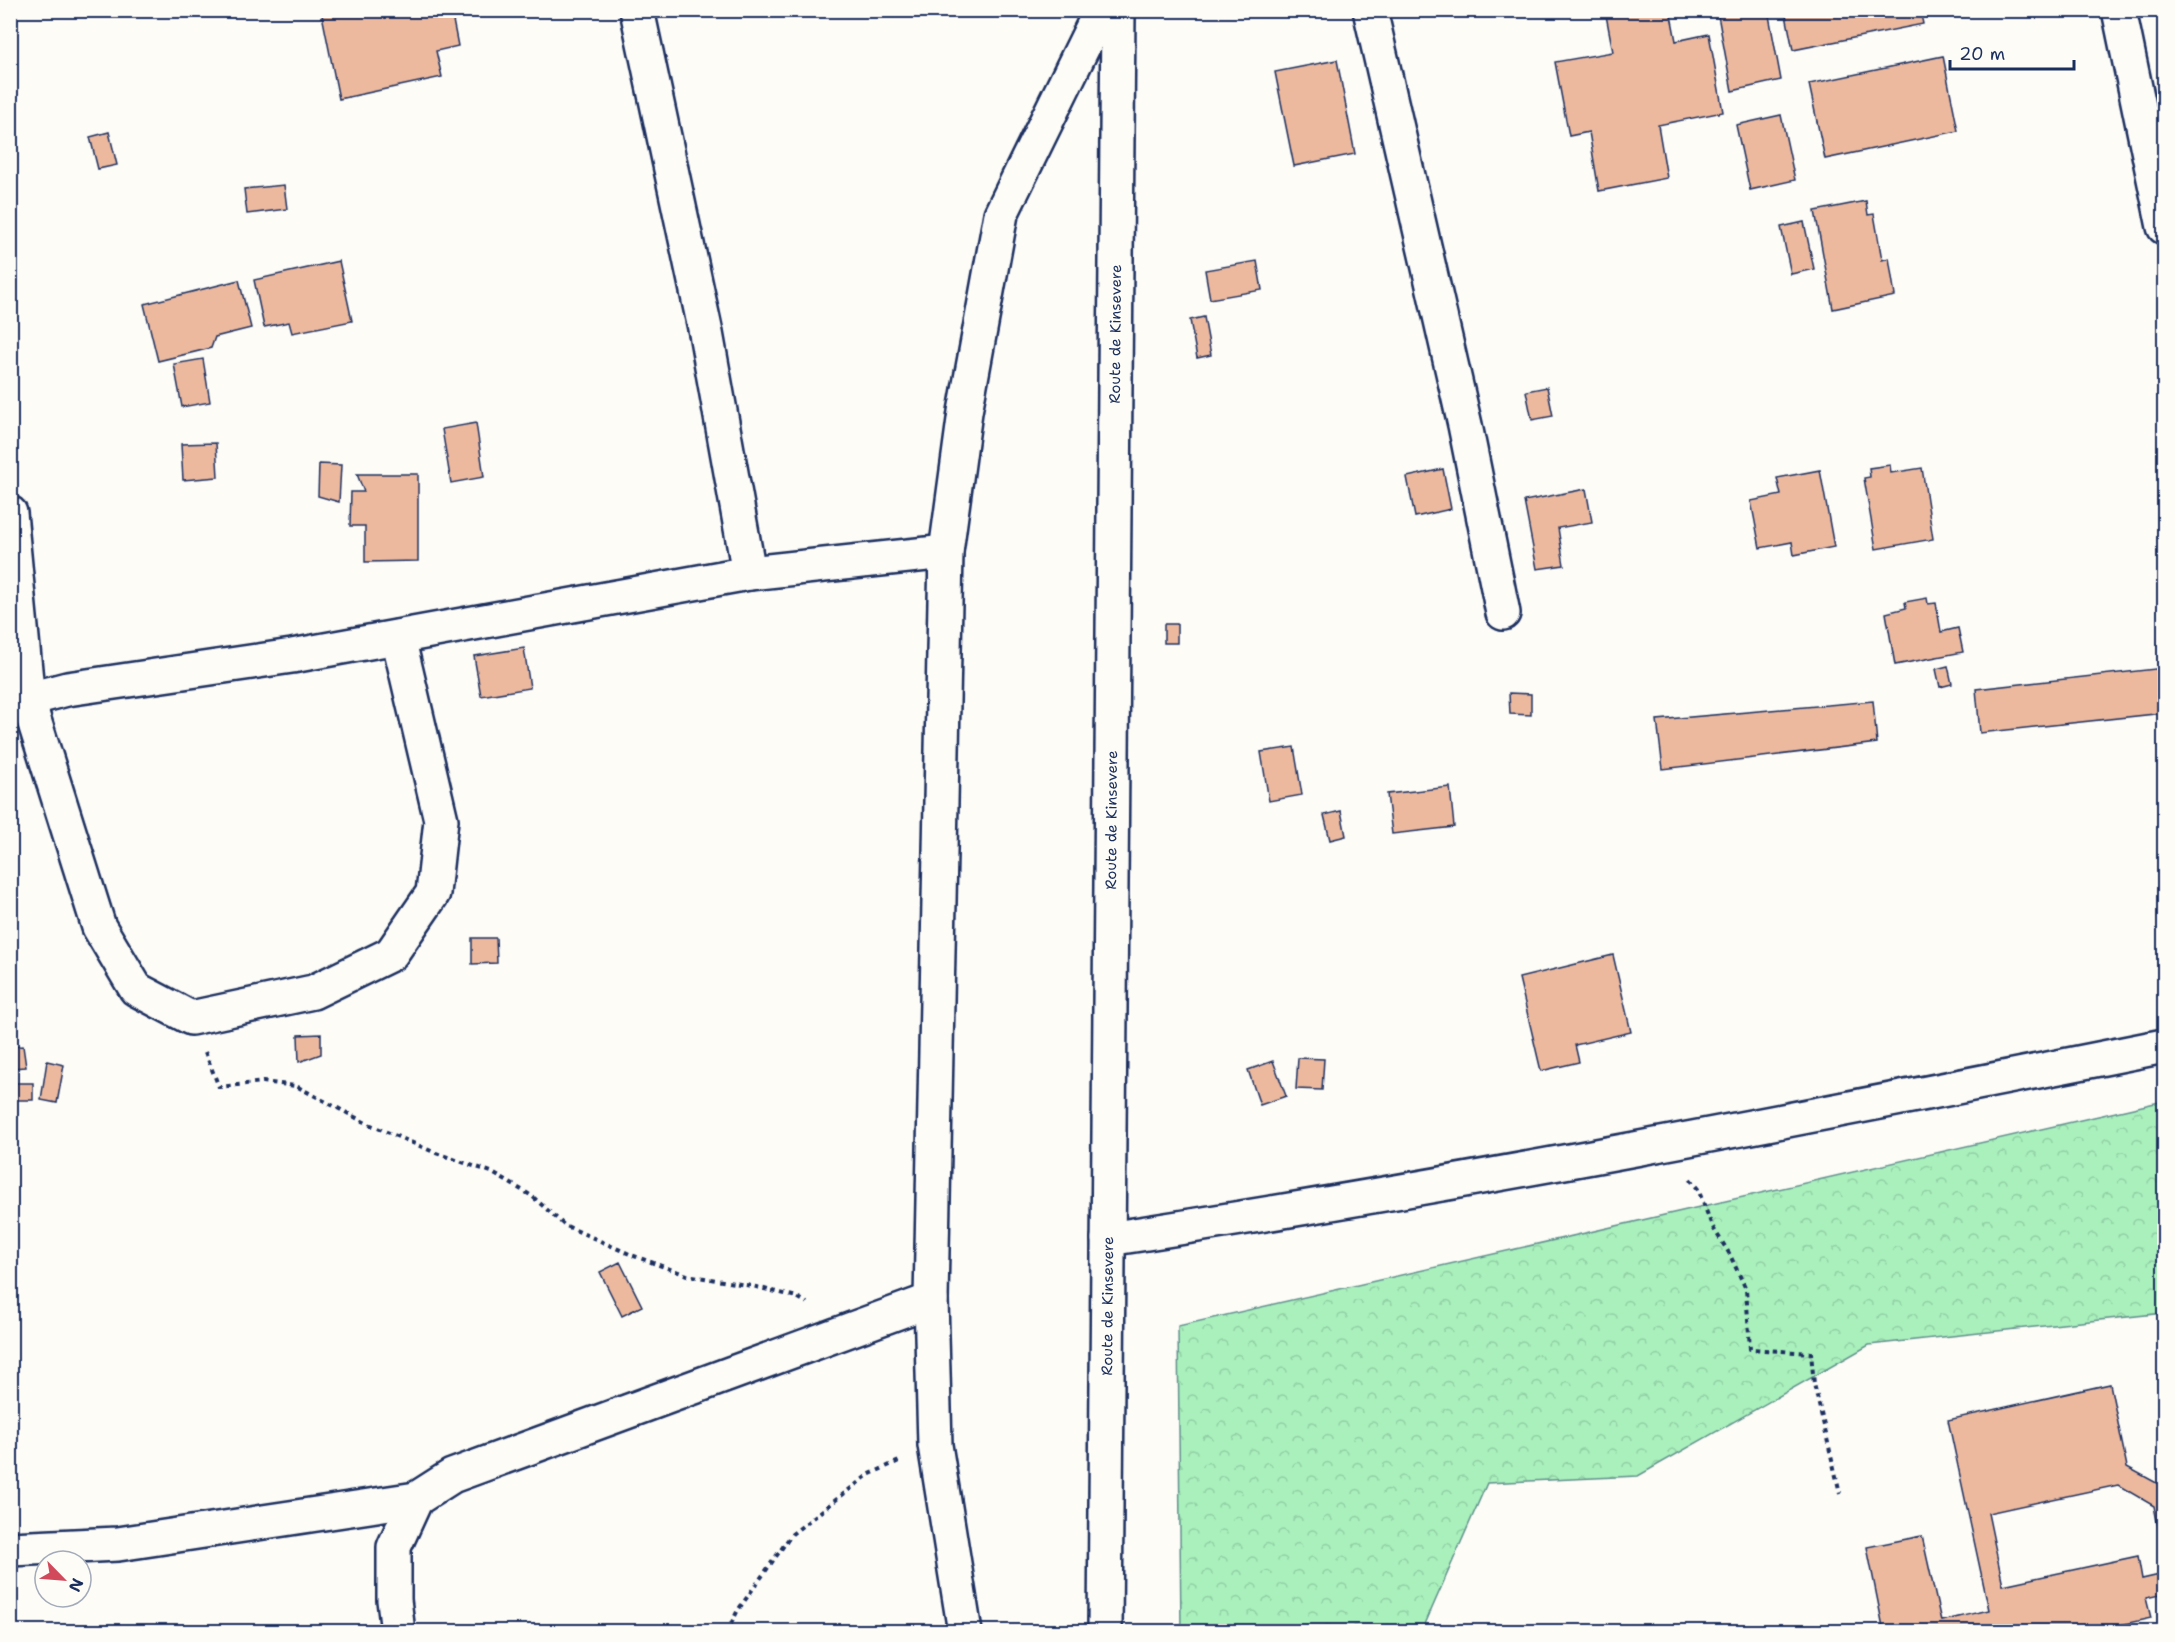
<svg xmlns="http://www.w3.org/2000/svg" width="2175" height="1642" font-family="'Shantell Sans',sans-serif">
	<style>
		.forest { fill: url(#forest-crowns); stroke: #62908d; stroke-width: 1.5 }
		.building { fill: #ecb99e; stroke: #1b2f5e; stroke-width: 1.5 }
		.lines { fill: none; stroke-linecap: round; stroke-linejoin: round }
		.street-casing { stroke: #1b2f5e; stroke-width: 38 }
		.path { stroke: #1b2f5e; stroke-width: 4; stroke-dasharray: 4.5 4.5; stroke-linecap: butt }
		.street { stroke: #fdfcf7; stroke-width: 33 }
		.labels { text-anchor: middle; stroke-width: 5; stroke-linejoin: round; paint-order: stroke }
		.street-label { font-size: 15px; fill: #1b2f5e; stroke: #fdfcf7 }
	</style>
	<defs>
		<pattern id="forest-crowns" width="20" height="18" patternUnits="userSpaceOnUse" patternTransform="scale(1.5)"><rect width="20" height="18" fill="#a9f0bc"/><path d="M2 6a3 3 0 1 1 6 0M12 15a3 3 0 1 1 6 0" fill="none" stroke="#91cea4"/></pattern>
	</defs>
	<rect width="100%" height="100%" fill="#fdfcf7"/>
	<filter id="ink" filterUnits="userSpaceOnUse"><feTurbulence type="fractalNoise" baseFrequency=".0167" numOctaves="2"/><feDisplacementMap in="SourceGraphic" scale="12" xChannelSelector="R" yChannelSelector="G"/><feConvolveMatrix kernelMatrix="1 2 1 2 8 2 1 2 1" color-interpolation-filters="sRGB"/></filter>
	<g filter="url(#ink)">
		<!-- forest -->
		<path class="forest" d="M2164,1101V1313L1869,1345L1638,1476L1487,1483L1422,1631H1181L1178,1326Z"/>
		<!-- building -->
		<path class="building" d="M321,10H451L458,46L436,51L442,77L339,99Z
			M1605,10H1670L1676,41L1709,34L1723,112L1658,125L1667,178L1599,191L1589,132L1569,136L1555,62L1613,52Z
			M1717,10H1768L1781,80L1732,91Z
			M1785,10H1920L1923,24L1793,50Z
			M1943,56L1958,131L1825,159L1809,84Z
			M1337,60L1355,154L1294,166L1275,72Z
			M1781,115L1795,180L1750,190L1736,125Z
			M109,132L117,165L98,169L90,137Z
			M284,185L287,209L247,214L244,189Z
			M1866,201L1868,215L1874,214L1882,260L1889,258L1895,296L1833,309L1815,211Z
			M1804,222L1814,269L1791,274L1781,227Z
			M339,261L352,321L292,333L289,322L264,327L254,280Z
			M1257,261L1262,290L1210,299L1205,270Z
			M239,280L251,328L215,337L211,348L158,361L144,304Z
			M1204,317L1211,355L1197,358L1190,320Z
			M203,359L210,402L182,407L174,364Z
			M1547,387L1553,416L1532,420L1526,391Z
			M476,423L484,477L451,483L442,429Z
			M216,443L218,477L183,480L181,444Z
			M319,464L341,465L339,502L318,496Z
			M1890,465L1891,473L1922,468L1933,539L1876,549L1864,478L1870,477L1869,468Z
			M1443,469L1451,509L1415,517L1407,477Z
			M1820,470L1834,547L1794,555L1792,542L1760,548L1751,501L1781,495L1777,478Z
			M357,474H418V561L365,562V526H350L351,492H364Z
			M1586,489L1592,522L1558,528L1564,565L1537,569L1524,501Z
			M1927,598L1928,604L1936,603L1941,632L1958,628L1963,652L1895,665L1886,613L1906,608L1905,602Z
			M1164,624H1177V643H1164Z
			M524,648L530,688L481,696L474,656Z
			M1948,666L1952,684L1940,687L1936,669Z
			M2164,668V713L1980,733L1976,689Z
			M1509,693L1531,694V715L1510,714Z
			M1873,701L1877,743L1663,769L1657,720Z
			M1294,747L1302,795L1269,801L1261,752Z
			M1450,787L1454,827L1392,834L1387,794Z
			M1341,811L1346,836L1330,840L1324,815Z
			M472,938H496L497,963L472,964Z
			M1613,955L1631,1032L1575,1045L1579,1062L1541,1071L1519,978Z
			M321,1034V1054L299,1062L298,1035Z
			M23,1046L26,1067L10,1068V1047Z
			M1298,1058L1324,1059L1322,1090L1296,1089Z
			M47,1061L64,1065L57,1103L41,1100Z
			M1273,1061L1286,1096L1260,1105L1248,1070Z
			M15,1083H33V1100H15Z
			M620,1262L642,1306L622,1316L600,1272Z
			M2110,1384L2127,1467L2164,1487V1557L2154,1506L2118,1485L1988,1513L2003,1585L2138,1556L2142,1579L2164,1574V1594L2146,1598L2151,1618L2089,1632H1994L1993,1628L1979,1632H1884L1867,1547L1922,1536L1941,1621L1989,1610L1948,1420Z"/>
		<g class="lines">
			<!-- street casing -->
			<g class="street-casing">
				<g id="street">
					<path d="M637,10L706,333L749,573"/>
					<path d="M1370,10L1465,425L1503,613"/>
					<path d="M2119,10L2164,227"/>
					<path d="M10,513L28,701L99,927L136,989L191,1018L313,992L391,954L433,893L441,820L398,637"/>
					<path d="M10,704L67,689L292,656L749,573L946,552"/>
					<path d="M1108,1239C1462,1185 1814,1116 2164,1046"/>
					<path d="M10,1549L118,1544L416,1499"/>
					<path d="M398,1632L394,1600V1547L416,1499L452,1476L931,1300"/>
					<path d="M965,1632L935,1445L931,1300L946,552L965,412L1001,214L1101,10"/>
					<path id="s1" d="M1105,1632L1118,10"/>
				</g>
			</g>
			<!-- path -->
			<path class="path" d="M205,1052L219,1087L263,1082L296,1086L366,1123L436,1153L491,1172L532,1196L564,1225L634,1256L687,1275L752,1286L797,1297L807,1303
				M1690,1179L1698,1189L1712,1226L1729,1253L1746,1289L1750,1349L1811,1353L1814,1384L1840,1493
				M727,1632L738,1610L792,1534L868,1475L899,1461"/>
			<!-- street -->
			<use href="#street" class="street"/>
		</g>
	</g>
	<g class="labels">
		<!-- street labels -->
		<g class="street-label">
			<text dy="5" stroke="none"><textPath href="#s1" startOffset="1298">Route de Kinsevere</textPath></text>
			<text dy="5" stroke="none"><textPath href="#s1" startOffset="812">Route de Kinsevere</textPath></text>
			<text dy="5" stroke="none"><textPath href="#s1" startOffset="326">Route de Kinsevere</textPath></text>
		</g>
	</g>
	<!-- margin -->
	<rect width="2175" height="1642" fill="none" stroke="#fdfcf7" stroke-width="36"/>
	<rect x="18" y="18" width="2139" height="1606" fill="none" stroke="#1b2f5e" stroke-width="2" filter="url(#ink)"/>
	<!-- north arrow -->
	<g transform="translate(63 1579) rotate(115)"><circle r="28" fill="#fdfcf7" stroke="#a3aaba" stroke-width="1.5"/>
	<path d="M0-4.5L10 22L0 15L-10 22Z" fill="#d1495b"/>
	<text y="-9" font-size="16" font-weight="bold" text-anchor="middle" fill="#1b2f5e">N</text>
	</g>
	<!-- scale -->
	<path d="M1950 60v9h124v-9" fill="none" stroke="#1b2f5e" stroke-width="3"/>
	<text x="1959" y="60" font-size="18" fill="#1b2f5e" stroke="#fdfcf7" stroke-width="4.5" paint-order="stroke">20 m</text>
</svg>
